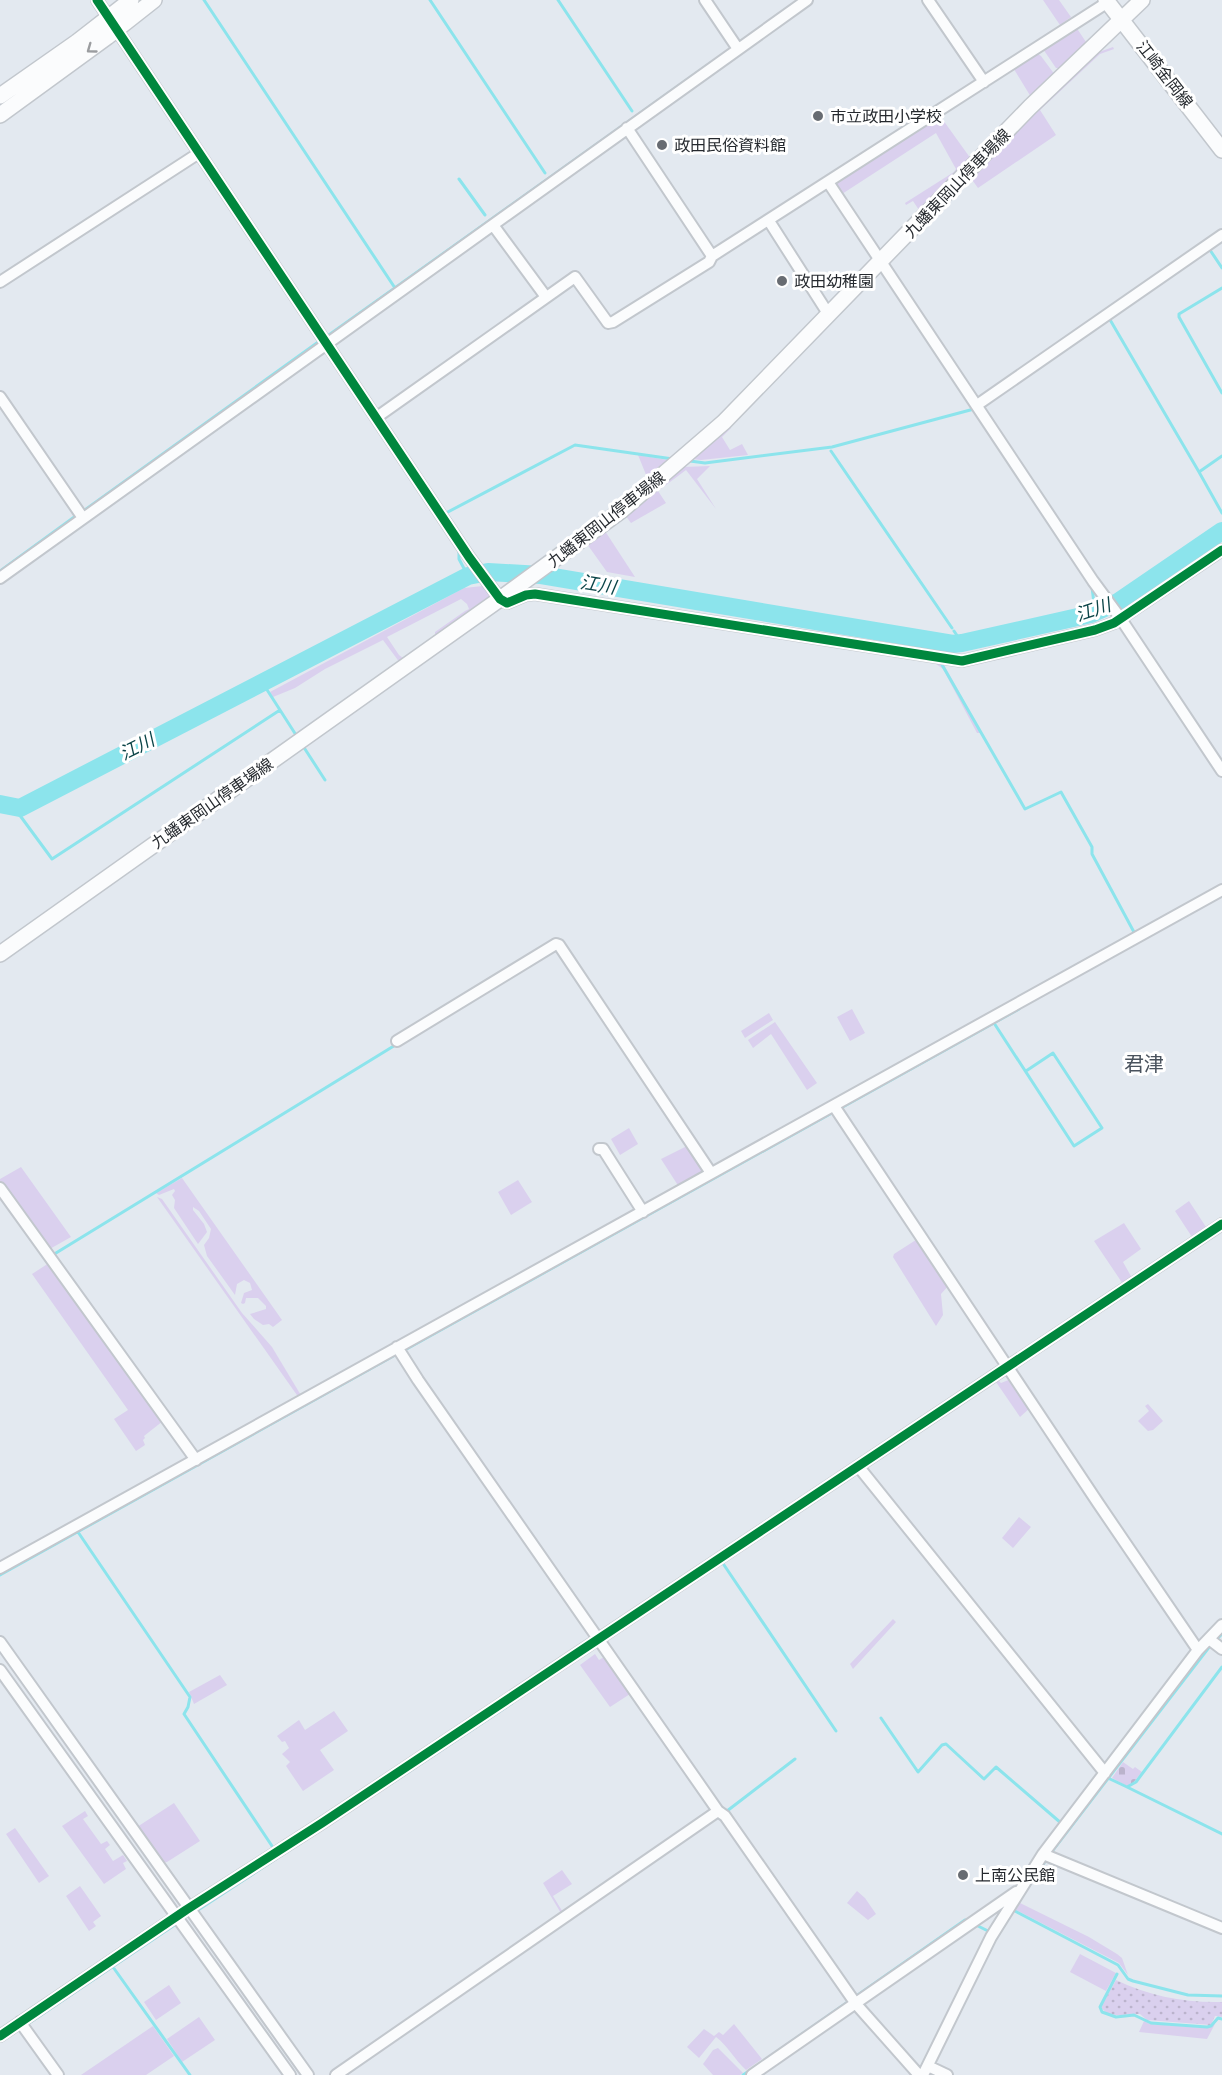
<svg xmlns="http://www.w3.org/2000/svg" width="1222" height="2075" font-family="Barlow,'Noto Sans JP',sans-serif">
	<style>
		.grass { fill: #dad0ee; fill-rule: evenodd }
		.cemetery { fill: url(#cemetery-stones) }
		.park { fill: url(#park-dots) }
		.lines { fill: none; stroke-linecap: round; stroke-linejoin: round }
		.stream { stroke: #8ce4ec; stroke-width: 3 }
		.river { stroke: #8ce4ec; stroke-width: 18 }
		.street-casing { stroke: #c2c7cd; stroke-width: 14 }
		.secondary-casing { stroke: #c2c7cd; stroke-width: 18 }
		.street { stroke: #fbfcfd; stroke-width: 10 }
		.secondary { stroke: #fbfcfd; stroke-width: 15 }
		.cycleway-casing { stroke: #fff; stroke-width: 13 }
		.cycleway { stroke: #00873e; stroke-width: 9 }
		.oneway { stroke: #9b9da0 }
		.poi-dot { fill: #686c72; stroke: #fff; stroke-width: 2 }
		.labels { text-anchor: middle; stroke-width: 6; stroke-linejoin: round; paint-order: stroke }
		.street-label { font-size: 16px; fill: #25292e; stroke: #fff }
		.poi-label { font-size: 16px; fill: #25292e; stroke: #fff; text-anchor: start }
		.water-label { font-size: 18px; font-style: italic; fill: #0b4548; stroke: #fff }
		.quarter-label { font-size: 20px; fill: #49525d; stroke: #fff }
	</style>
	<defs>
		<pattern id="cemetery-stones" width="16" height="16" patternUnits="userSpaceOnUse" patternTransform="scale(1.5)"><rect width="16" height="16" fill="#dad0ee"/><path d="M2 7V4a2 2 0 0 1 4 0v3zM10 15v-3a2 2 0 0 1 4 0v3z" fill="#bbb3cc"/></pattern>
		<pattern id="park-dots" width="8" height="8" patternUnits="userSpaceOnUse" patternTransform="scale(1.5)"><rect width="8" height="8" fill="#dad0ee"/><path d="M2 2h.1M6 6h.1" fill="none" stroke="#bbb3cc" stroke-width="1.8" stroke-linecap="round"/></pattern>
	</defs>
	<rect width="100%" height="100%" fill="#e3e9f0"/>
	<!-- grass -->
	<path class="grass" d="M1043,0H1059L1071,17L1060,25Z
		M1076,27L1086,42L1059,68H1056L1043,49Z
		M1113,47L1114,49L1100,54L1040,110L1056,135L978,188L970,177L1037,108L1099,52Z
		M1035,52L1041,56L1055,75L1031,97L1012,66Z
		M938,113L971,159L912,218L919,210L913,201L906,205L905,203L954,172L956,169L936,133L842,194L834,183Z
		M729,425L731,428L722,437L730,450L742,444L748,455L701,460L692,459Z
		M638,455L674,461L649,482Z
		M710,466L697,479L716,509L686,470L658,491L666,503L631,523L625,515L683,467Z
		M605,531L635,577L607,572L587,544Z
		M483,586L491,598L400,663L383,640L325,669L295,688L273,697L270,692L464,588ZM461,599L467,604L469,609L465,611L435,632V635L403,658L399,655L387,637Z
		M932,661L943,663L982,733H977L943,669Z
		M852,1009L865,1033L850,1041L837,1017Z
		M769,1013L773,1020L745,1038L741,1031Z
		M775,1022L817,1083L807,1090L771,1034L753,1048L748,1040Z
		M629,1128L638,1144L620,1155L611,1139Z
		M687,1146L706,1173L679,1187L661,1159Z
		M21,1167L71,1237L48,1250L0,1183V1179Z
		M182,1178L282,1320L273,1327L269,1324L263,1325L254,1319L250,1314L266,1309V1306L258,1298H246L245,1303L243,1304L241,1303L244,1293L252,1290L250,1283L244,1280L237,1284L235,1295L207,1256L204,1245L209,1238L211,1229L199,1211L193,1207V1210L204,1224L207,1232L198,1244L174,1208L175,1200L172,1195L175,1191L174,1189L159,1195L156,1193Z
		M518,1180L532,1202L511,1215L498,1192Z
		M157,1197L162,1199L242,1313L272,1347L302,1397L299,1398Z
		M1189,1201L1206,1227L1192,1237L1175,1211Z
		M1124,1223L1141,1249L1123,1262L1132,1278L1123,1284L1094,1241Z
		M919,1238L949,1285L941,1294L943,1315L936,1326L893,1257L894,1254Z
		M49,1263L163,1421L144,1436L145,1438L143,1440L145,1445L136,1451L114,1419L128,1410L32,1274Z
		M1011,1379L1031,1407L1020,1417L996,1382L998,1380L1001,1383Z
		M1148,1404L1163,1421L1153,1430L1148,1431L1138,1421L1149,1411L1145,1406Z
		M1019,1517L1031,1527L1013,1548L1002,1538Z
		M893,1619L896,1622L853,1669L850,1664Z
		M595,1654L599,1660L604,1657L630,1692V1694L610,1707L580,1665Z
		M220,1675L227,1685L194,1704L189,1692Z
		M334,1711L348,1731L320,1750L334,1770L303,1791L286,1766L290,1762L282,1754L289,1748L285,1741L282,1742L277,1736L299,1720L305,1730Z
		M174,1803L200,1841L167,1862L162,1863L137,1827Z
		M85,1811L88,1816L83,1819L101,1844L107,1841L110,1845L105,1849L113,1861L123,1855L127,1861L123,1863L126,1869L104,1884L62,1826Z
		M15,1828L49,1876L39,1883L6,1834Z
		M562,1870L572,1884L553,1896L564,1914L562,1915L543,1883Z
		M80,1886L101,1916L93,1922L96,1926L89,1931L66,1896Z
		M857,1891L865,1898L876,1914L868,1920L847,1903Z
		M1020,1903L1089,1937L1117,1954L1122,1958L1128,1975L1119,1963L1016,1910Z
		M1080,1954L1116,1973L1106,1991L1070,1972Z
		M169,1985L181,2003L156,2020L144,2002Z
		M199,2017L215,2040L182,2062L167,2039Z
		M1144,2021L1150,2024L1207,2028L1215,2024L1207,2039L1139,2032Z
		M734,2024L762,2059L746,2070C734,2059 728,2046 716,2037L699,2058L687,2047L704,2029L714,2036L719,2032L723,2035Z
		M153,2026L174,2056L146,2075H81Z
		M718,2048L743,2073L740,2075H713L703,2064L713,2050Z"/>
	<!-- cemetery -->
	<path class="cemetery" d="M1123,1762L1133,1769L1135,1767L1142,1772L1133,1783L1127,1786L1112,1778Z"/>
	<!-- park -->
	<path class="park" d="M1116,1980C1149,1996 1185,2003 1222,2002V2017L1215,2016L1211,2025L1147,2020L1140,2014C1127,2013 1109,2020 1101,2007Z"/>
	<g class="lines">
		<!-- stream -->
		<path class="stream" d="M204,0L395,288
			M430,0L545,173
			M558,0L632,111
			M459,179L485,215
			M1208,247L1222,268
			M1222,288L1179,314V317L1222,393
			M1109,318L1199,472
			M326,337L712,62
			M831,451L952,628
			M1222,456L1199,472L1222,513
			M690,461L705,463L832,447L974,409
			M82,512L321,340
			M446,513L575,445L673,459
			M459,550V559L468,576
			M0,571L77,515
			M1092,587L1095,612
			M954,631L962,643
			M927,639L936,653
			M941,663L1025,809L1061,792L1092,847V854L1135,934
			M280,710L296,735
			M303,746L325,780
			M13,806L52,859L280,710L262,682
			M994,1023L1074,1146L1102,1128L1053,1053L1026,1071
			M56,1253L397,1044
			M403,1351L1019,1009
			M78,1532L190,1697L188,1707L184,1714L274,1849
			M722,1562L836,1731
			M0,1575L397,1354
			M881,1718L918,1772L942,1745L946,1744L984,1779L996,1767L1061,1823L1063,1820
			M1110,1779L1127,1787L1136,1782L1222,1667
			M390,1784L512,1703
			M1127,1787L1222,1834
			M727,1811L795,1759
			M1053,1850L1210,1646L1222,1634
			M1036,1874L1044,1863
			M198,1910L309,1837
			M1013,1910L1118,1965L1128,1979L1133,1981L1188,1995L1222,1996
			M976,1925L990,1932
			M113,1967L190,2075
			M1117,1974L1100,2007L1102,2012L1116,2017L1134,2015L1151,2023L1207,2027L1211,2026L1218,2018L1222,2019
			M26,2025L176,1924
			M765,2060L965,1920L968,1921
			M743,2075L752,2069"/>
		<!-- river -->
		<path class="river" d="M0,804L20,808L468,576L488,572L541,575L953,644L962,643L1091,614L1118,602L1222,531"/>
		<!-- street casing -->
		<g class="street-casing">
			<path id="street" d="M97,0L469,557L500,599L507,603L526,595L535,594L962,661L1095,630L1114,623L1222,550
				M705,0L738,49
				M928,0L984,82
				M627,128L712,256
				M828,182L1093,581L1121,619L1222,771
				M769,221L829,315
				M493,225L546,297
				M0,282L199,153
				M0,397L83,518
				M977,405L1222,235
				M377,417L575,277L608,323L613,322L709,262L712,256L1108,2
				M0,578L807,0
				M397,1041L556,944L559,945L711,1173
				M834,1106L1098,1503L1198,1650
				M599,1149H603L643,1212
				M0,1188L196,1460
				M397,1347L418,1380L718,1811L725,1816L856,2004L919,2075
				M858,1466L1105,1773
				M0,1568L1222,890
				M1209,1639L1222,1649
				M0,1642L308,2075
				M0,1670L290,2075
				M1043,1854L1222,1928
				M20,2022L58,2075
				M0,2036L186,1910L322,1823L1222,1224
				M928,2066L947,2075
				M336,2075L718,1811
				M752,2075L1016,1892
				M923,2075L991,1937L1043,1854L1198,1650L1222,1625"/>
		</g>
		<!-- secondary casing -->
		<g class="secondary-casing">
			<path id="secondary" d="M1106,0L1222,150
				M0,96L77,42L131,0
				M0,115L107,37L154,0
				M0,954L500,599L622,510L724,422L1030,107L1142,0"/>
		</g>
		<!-- street -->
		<use href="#street" class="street"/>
		<!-- secondary -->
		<use href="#secondary" class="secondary"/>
		<!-- cycleway casing -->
		<g class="cycleway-casing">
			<path id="cycleway" d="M97,0L469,557L500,599L507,603L526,595L535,594L962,661L1095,630L1114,623L1222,550
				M0,2036L186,1910L322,1823L1222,1224"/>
		</g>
		<!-- cycleway -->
		<use href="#cycleway" class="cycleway"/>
	</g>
	<!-- one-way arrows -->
	<defs><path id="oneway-chevron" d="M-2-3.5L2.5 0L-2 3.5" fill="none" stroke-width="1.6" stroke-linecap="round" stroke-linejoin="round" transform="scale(1.5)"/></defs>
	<use class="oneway" href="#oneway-chevron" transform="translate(91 49) rotate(144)"/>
	<!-- markers -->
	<g class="poi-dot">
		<circle cx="818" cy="116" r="6"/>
		<circle cx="662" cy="145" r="6"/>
		<circle cx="782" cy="281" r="6"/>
		<circle cx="963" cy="1875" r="6"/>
	</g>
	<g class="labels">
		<!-- street labels -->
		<g class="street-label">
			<text transform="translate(1165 74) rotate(52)" y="6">江崎金岡線</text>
			<text transform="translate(957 183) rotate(-46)" y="6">九蟠東岡山停車場線</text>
			<text transform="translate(606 519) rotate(-38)" y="6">九蟠東岡山停車場線</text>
			<text transform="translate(212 803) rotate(-35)" y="6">九蟠東岡山停車場線</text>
		</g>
		<!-- poi labels -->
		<g class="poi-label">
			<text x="830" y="122">市立政田小学校</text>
			<text x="674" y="151">政田民俗資料館</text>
			<text x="794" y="287">政田幼稚園</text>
			<text x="975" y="1881">上南公民館</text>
		</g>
		<!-- water labels -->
		<g class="water-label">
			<text transform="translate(598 585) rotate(9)" y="6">江川</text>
			<text transform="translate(1093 610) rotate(-19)" y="6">江川</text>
			<text transform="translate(137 747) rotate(-27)" y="6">江川</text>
		</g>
		<!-- quarter labels -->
		<g class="quarter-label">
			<text x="1144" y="1071">君津</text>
		</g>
	</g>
</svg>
